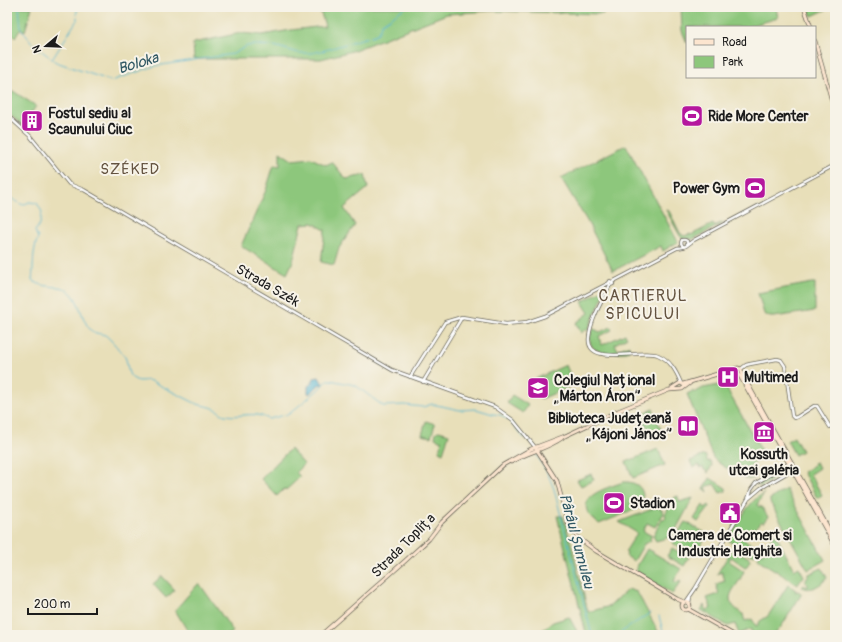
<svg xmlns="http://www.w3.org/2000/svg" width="842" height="642" font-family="Pangolin,sans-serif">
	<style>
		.green { fill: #8dc77b; stroke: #54724c }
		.water { fill: #51b3d0; stroke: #366876 }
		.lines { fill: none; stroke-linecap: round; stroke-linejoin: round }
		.stream { stroke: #51b3d0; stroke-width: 1 }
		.tertiary-casing { stroke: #636053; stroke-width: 4 }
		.secondary-casing { stroke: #636053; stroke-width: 4.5 }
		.tertiary { stroke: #fff; stroke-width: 2.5 }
		.secondary { stroke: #fce5cf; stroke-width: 3 }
		.labels { text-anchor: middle; stroke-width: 4; stroke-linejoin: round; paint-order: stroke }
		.poi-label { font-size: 14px; font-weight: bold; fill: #1c1c1c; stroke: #f7f3e8; text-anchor: start }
		.street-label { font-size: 14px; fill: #1c1c1c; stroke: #f7f3e8 }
		.water-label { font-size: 15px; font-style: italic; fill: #315864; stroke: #f7f3e8 }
		.neighbourhood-label { font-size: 15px; letter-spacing: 1px; fill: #63523f; stroke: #f7f3e8 }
		.quarter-label { font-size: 16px; letter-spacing: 1px; fill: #63523f; stroke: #f7f3e8 }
	</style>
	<rect width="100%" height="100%" fill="#f7f3e8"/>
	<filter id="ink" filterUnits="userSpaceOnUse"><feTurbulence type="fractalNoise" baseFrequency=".025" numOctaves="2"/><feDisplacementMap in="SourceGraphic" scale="8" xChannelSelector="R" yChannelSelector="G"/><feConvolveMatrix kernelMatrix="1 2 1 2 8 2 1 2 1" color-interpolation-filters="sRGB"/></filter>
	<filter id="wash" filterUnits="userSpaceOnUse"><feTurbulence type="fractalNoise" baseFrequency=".012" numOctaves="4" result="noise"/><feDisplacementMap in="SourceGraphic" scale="16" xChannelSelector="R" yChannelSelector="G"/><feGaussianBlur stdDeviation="0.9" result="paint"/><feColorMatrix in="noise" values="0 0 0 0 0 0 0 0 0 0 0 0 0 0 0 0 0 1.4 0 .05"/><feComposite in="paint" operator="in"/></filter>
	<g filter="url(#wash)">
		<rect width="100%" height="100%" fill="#e8dfb9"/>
		<!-- green -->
		<path class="green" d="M7,7H32L25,31L21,29L15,37L7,31Z
			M319,7H604L603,14L490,11L447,14L352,51L321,59H194L193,43L241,33L262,35L291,30L325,26Z
			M681,7H776L778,18L746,27H687V43L682,31Z
			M806,7H832L812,16Z
			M13,91L36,106L23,126L7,112L8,99Z
			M626,145L678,242L663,251L661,246L613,271L587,221L561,178Z
			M280,152L292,160L311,158L326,165L332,162L346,179L365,175L368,188L344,208L355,225L339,248L334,265L321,262L325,230L313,223L302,224L293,261L287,274L241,246L266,190L274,165L280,166Z
			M666,210L669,211L680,233L684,236L690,234L691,235L713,224L714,226L723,222L724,223L693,239H683L680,236Z
			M812,283H815V311L774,317H770L764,314L758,293Z
			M607,287L588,330L587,331L586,329L581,333L576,323L589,313L582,302Z
			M611,327L612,330L599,336L602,345L625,334L627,337L615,344L618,350L629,345V350L626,352C610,353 582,356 592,330L594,329L600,332Z
			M566,365L574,385L541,399L533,380Z
			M724,384L765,457L751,465L757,477C754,478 751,480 748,479C737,474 722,467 713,458L687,394L693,391L694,393L703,388Z
			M512,395L528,405L523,413L507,403Z
			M653,409L662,432L651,437L641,414Z
			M426,421L435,424L431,437L422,435Z
			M439,431L449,434L443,453L439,451L442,441L435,438L436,432Z
			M794,437L802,451L795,455L787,441Z
			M290,449L304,464L296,472L300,477L286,490L284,489L277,496L261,479Z
			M658,449L665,465L633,478L626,462Z
			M705,455L708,462L710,461L712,465L708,473L706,470H704L703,467L700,468L699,465L693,468L690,461Z
			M816,462L819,468L810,474L822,495L817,498L803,472L814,465L813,463Z
			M787,466L789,467V470L762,486H758L760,482Z
			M591,474L594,480L581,486L577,480Z
			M710,478L726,488V491L720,493L714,484L706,487L708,492L706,490L703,489Z
			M623,482C637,481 646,489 642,503L640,505L641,507L599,524C596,520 591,519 588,513C578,494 611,487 623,482Z
			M786,489L825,560L808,570L770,502V499Z
			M764,493L757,505L760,507L761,506L768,517L763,523L761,521L752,534L746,530L742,538L757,548L754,555H752L729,541V539C738,524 747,502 764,493Z
			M678,496L679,502L693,498L674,533L667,538L656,541L653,536L662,519L666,518L665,514L675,497Z
			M703,505L705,508L709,505L710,507L698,522L694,519Z
			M657,507L661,509L664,513L655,527L647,523L643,531L652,536L650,538L651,541L644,544L634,561L626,556L627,553L625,552L637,533L619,522Z
			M557,516H563L571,543L588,612L610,606L628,589L637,592L660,635H582L586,633Z
			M686,522L709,535L705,538L695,555L691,554L672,543L684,523Z
			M775,533L794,570L799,567L804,576L802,579L801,578L798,585L759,560L758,557L761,552L763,553L766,548V544Z
			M672,548L689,558L684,566L667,556Z
			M733,548L749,558L750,561L747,566L745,567L731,557L729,561L744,571C736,592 717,597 744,615H743L745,621L752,619L756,626L758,625L760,621L768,616L788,585L796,590L795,592L798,591L801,593V595L781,627L774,635H752L751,629L739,634L735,624L728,626L701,610L704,605L706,611L711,608L707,598L719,594L716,584L725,581L722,572L717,574Z
			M647,549L681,569L674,581L677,583L679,580L681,582L672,594L636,572V568Z
			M822,568L827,578C822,584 811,592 802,587L804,585L806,587L808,586L805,581L809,574Z
			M162,576L175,590L166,598L153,584Z
			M199,583L233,631L230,635H190L175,610Z
			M569,617L579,635H536L553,622Z"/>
		<!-- water -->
		<path class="water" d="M319,377L323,384L322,385L320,384L309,394L308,393V386L312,383L314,378Z"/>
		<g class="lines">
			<!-- stream -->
			<path class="stream" d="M19,7L21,29L34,45L56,62L111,81L155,66L233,54L247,46L256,45L272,46
				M77,14V7
				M274,46L299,53H311L326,50L374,35L378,33L382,23L406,7
				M53,58L77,20V17
				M7,196L23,205L29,202L37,203L42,212L40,224L35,231L38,238C32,252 34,266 32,280C35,283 44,286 49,286C58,288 63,285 71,293C81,303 81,318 89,328C93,334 99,333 105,335C108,336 123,354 125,357C129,365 126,375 134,379C140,383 145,379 151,381C166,388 180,396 195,403C201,406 211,406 215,409C219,411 221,414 225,415C243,418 251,410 269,419L289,414L318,390L327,380H330L355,385L383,406L404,405L423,407L432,404L460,410L476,409L493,414L501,415L510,421L525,439
				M536,454L547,472L554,489L592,635
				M659,616L664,635
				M617,635L650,613"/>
		</g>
	</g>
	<g filter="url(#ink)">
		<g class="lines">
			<!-- tertiary casing -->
			<g class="tertiary-casing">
				<path id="tertiary" d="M7,115L30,136L69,184L84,190L392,370L495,407L513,420L535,447
					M681,243L683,247L686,246L694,240L835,165
					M681,243L682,240H685L687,241V244
					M612,282L613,284L610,285C602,301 591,319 589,337C585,368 642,348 658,355C670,360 676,371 681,383
					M741,369L746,365L750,364L777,359L781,360L785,366L792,416L794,418L797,417L814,406H817L830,427
					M410,377L445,322L462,317L506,324L527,322L545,316L609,283L610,281L612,282L677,248L683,247
					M423,382L462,317
					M748,499L761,488L794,469
					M686,602L695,589L748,499L751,490L756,483L790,463
					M689,604L690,596"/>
			</g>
			<!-- secondary casing -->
			<g class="secondary-casing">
				<path id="secondary" d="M804,7L811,27
					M815,41L835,112
					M730,371L736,372L740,376L835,546
					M683,384L738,368L741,369L742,374L835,540
					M672,388L680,383L684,385
					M535,447L557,481L568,523L577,537L596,551L677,599L684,602
					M511,462C527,452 547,449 562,438
					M682 606a4 4 0 1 1 8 0a4 4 0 1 1-8 0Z
					M688,609L734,635
					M321,635L405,561L429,539L442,522L503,465L531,449L565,436L618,411L669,390L682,389L690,383"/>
			</g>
			<!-- tertiary -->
			<use href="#tertiary" class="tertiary"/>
			<!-- secondary -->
			<use href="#secondary" class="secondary"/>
		</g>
	</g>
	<!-- icons -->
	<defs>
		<g id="stadium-square" transform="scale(1.15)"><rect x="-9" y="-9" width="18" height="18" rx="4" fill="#b5179e" stroke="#f7f3e8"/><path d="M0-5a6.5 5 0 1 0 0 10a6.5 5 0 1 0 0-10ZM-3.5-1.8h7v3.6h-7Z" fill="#fff"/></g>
		<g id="building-square" transform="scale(1.15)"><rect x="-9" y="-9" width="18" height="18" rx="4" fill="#b5179e" stroke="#f7f3e8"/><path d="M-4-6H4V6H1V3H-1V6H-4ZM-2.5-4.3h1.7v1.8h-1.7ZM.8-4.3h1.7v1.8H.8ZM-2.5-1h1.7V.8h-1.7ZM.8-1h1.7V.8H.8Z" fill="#fff"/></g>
		<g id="hospital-square" transform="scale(1.15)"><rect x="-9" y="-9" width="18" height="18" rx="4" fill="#b5179e" stroke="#f7f3e8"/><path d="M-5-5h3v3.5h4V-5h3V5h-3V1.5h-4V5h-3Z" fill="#fff"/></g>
		<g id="school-square" transform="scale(1.15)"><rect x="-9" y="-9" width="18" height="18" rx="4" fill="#b5179e" stroke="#f7f3e8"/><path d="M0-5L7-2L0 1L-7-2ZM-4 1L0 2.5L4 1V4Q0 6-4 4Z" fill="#fff"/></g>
		<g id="library-square" transform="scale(1.15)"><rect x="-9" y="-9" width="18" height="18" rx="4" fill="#b5179e" stroke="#f7f3e8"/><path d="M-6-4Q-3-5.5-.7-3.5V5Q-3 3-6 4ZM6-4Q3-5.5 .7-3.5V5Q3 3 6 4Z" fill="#fff"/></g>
		<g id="museum-square" transform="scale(1.15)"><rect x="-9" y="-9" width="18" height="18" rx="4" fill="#b5179e" stroke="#f7f3e8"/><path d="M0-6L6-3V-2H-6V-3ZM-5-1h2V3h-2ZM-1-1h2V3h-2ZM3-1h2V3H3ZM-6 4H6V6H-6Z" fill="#fff"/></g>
		<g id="civic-square" transform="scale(1.15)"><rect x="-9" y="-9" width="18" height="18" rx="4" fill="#b5179e" stroke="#f7f3e8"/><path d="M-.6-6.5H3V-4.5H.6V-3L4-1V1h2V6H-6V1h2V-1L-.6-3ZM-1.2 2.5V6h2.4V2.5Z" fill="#fff"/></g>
	</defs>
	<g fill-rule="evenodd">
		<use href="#stadium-square" x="692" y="116"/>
		<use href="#building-square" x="32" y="121"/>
		<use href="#stadium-square" x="755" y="188"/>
		<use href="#hospital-square" x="728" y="377"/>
		<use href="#school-square" x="538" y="388"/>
		<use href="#library-square" x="688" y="426"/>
		<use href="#museum-square" x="764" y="432"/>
		<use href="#stadium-square" x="614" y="503"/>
		<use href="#civic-square" x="730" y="513"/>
	</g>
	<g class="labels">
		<!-- poi labels -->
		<g class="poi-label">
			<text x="48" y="118">Fostul sediu al<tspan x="48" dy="16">Scaunului Ciuc</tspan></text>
			<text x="708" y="121">Ride More Center</text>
			<text x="740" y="193" text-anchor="end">Power Gym</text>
			<text x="744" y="382">Multimed</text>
			<text x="554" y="385">Colegiul Național<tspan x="554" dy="16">„Márton Áron”</tspan></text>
			<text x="672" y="423" text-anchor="end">Biblioteca Județeană<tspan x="672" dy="16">„Kájoni János”</tspan></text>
			<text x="764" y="459" text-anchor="middle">Kossuth<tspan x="764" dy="16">utcai galéria</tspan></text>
			<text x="630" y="508">Stadion</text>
			<text x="730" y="540" text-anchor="middle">Camera de Comert si<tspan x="730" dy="16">Industrie Harghita</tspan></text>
		</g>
		<!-- street labels -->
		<g class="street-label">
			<text transform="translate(268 285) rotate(30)" y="5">Strada Szék</text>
			<text transform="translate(403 545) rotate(-45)" y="5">Strada Toplița</text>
		</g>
		<!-- water labels -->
		<g class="water-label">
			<text transform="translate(138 63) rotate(-17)" y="5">Boloka</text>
			<text transform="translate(577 541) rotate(75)" y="5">Pârâul Șumuleu</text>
		</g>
		<!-- neighbourhood labels -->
		<g class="neighbourhood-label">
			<text x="130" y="174">SZÉKED</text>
		</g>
		<!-- quarter labels -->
		<g class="quarter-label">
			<text x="643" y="301">CARTIERUL<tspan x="643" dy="18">SPICULUI</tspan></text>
		</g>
	</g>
	<!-- margin -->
	<rect width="842" height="642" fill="none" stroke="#f7f3e8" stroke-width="24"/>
	<!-- legend -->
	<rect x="686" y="26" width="130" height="52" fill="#f7f3e8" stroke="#9f9d96"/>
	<rect x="694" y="39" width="20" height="6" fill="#fce5cf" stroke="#9f9d96"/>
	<text x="722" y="46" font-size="12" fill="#1c1c1c">Road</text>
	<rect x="694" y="56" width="20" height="12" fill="#8dc77b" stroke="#9f9d96"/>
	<text x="722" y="66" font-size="12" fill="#1c1c1c">Park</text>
	<!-- north arrow -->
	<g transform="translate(46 46) rotate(251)" stroke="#f7f3e8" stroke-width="3" paint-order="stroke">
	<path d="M0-3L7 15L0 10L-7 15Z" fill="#1c1c1c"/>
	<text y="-6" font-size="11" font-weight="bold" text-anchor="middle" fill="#1c1c1c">N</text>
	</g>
	<!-- scale -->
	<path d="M28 608v6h69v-6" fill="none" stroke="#1c1c1c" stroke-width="2"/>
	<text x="34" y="608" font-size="12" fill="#1c1c1c" stroke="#f7f3e8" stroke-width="3" paint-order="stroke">200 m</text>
</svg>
